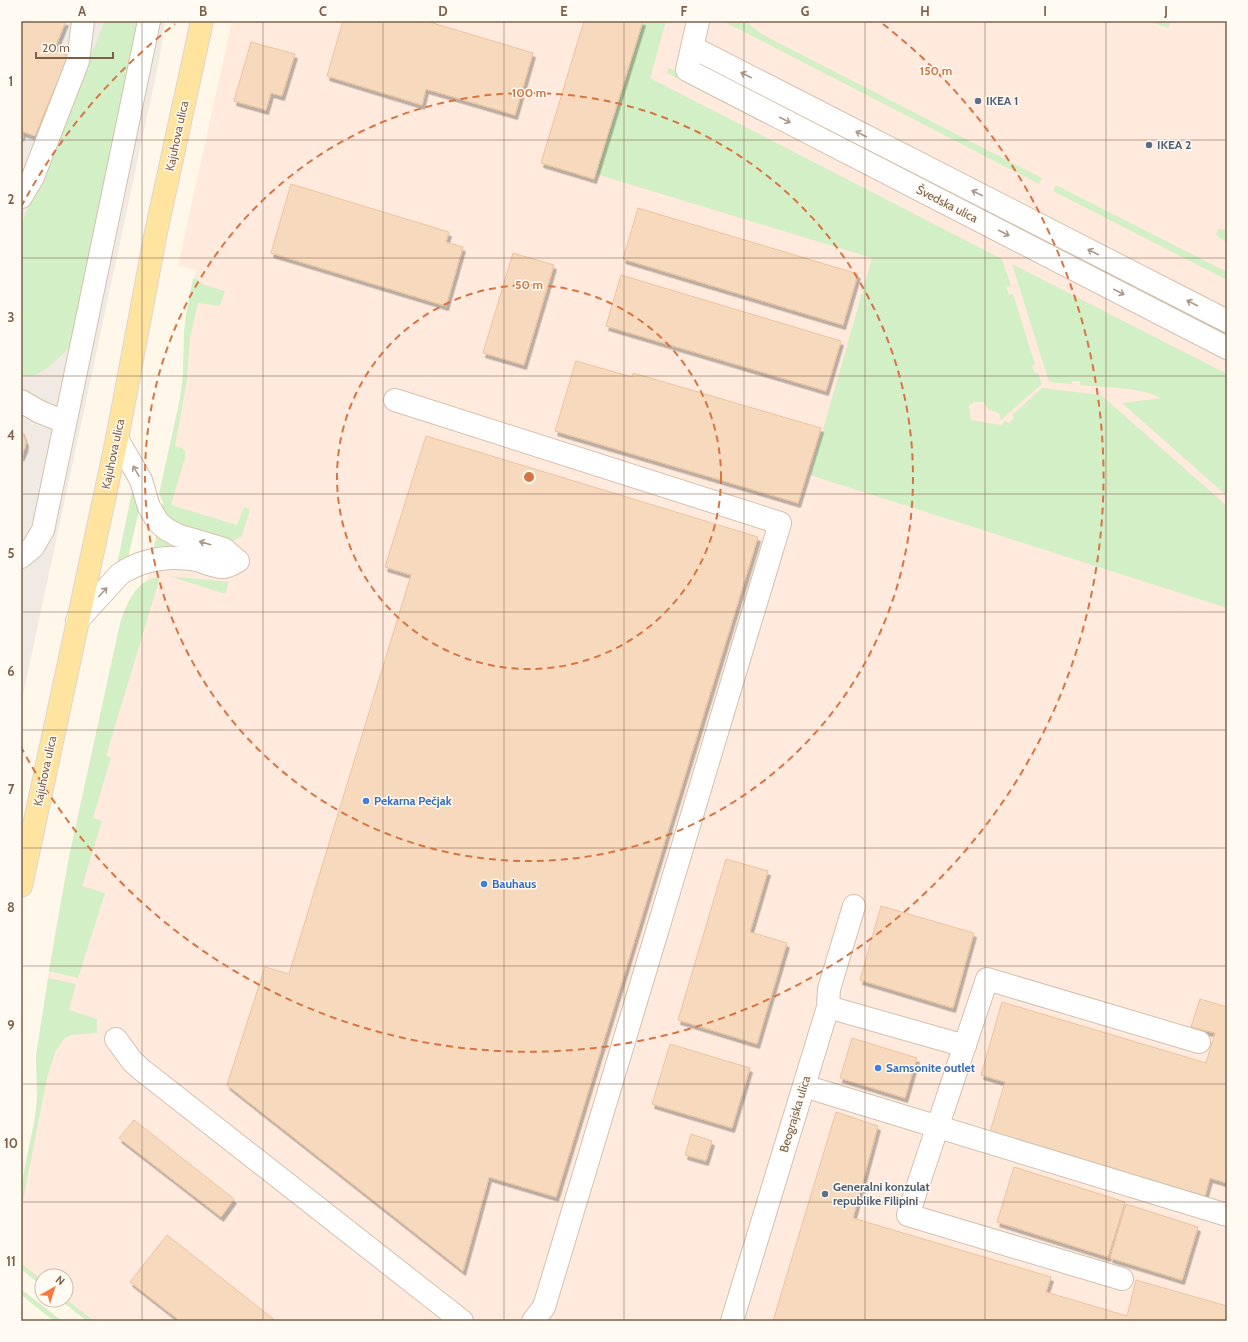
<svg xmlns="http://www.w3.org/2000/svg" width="1248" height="1342" font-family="Cabin,sans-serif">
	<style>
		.commercial { fill: #ffeadd }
		.industrial { fill: #f0eae3 }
		.green { fill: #d3efc5 }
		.building { fill: #f7dabe; stroke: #ecc29c; filter: url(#shadow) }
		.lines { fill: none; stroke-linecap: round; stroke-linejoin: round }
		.minor-casing { stroke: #d3c1ad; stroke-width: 24 }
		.major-casing { stroke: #ddd6d0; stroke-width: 24 }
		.minor { stroke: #fff; stroke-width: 22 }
		.major { stroke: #ffe4a0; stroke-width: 22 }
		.oneway { stroke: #ab9889 }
		.grid { fill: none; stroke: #7e6049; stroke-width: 1; stroke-opacity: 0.55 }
		.ring { fill: none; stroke: #d77444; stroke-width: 2; stroke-dasharray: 7 5 }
		.service-dot { fill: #5c6f8a; stroke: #fffbf2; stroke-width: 1.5 }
		.shop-dot { fill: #3f7fe0; stroke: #fffbf2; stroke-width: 1.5 }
		.labels { text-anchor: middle; stroke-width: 3; stroke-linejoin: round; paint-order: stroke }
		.service-label { font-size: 12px; font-weight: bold; fill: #4e5e75; stroke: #fffbf2; text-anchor: start }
		.street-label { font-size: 12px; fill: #7e6049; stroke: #fffbf2 }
		.shop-label { font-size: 12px; font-weight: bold; fill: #366cbe; stroke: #fffbf2; text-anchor: start }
		.centre { fill: #d77444; stroke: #fffbf2; stroke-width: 2 }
		.ring-label { font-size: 12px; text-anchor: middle; font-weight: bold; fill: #d77444; stroke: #fffbf2; stroke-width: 3; stroke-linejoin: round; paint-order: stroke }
		.neatline { fill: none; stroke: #7e6049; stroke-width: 1.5 }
		.grid-label { font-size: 13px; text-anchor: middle; font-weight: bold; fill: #7e6049 }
	</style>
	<defs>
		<filter id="shadow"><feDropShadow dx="2.5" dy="4.5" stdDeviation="0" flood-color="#0004"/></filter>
	</defs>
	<rect width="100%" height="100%" fill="#fff8ea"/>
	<!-- commercial -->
	<path class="commercial" d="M232,21H1227V1321H87L60,1300H66V1276H42V1286L21,1269V1187L35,1117L37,1100L36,1056L55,932L69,857L119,626L125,609L133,594L141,584L147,580L148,571L163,502L159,494L180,399L183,374L184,333L186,314L196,270L178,265Z"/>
	<!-- industrial -->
	<path class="industrial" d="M21,21H165L160,56L21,704Z"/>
	<!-- green -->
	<path class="green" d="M105,21H141L72,343C64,354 44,374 31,376C27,377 24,376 21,376V225Z
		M643,21H666L650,78L1002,259L1011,286L1006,287L1009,295L1013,294L1035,364L1032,366L1035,373H1038L1042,384L1001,420L999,413L989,410L983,402H974L969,406L971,420L1001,425L1005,421L1009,423L1014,418L1012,415L1042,388L1101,395L1227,506V608L810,475L872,258L596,174Z
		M723,21H746L760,33L777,42L1042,178L1039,184Z
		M1152,21H1171L1169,28L1154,23Z
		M669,68L739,105L763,123L667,73Z
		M1056,185L1227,272V280L1053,191Z
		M892,189L902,191L1008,243L1006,247Z
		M1033,229L1227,329V341L1028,239Z
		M1218,229H1221L1227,230V242L1218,237L1216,233Z
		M1012,264L1227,374V496L1122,403L1161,398C1136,386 1106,388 1080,385V381H1072V384L1049,382Z
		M193,278L199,280V283L225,291L221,303L219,306L198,303L190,338L187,380L175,446L182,448L185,451V458L171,505L237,525L244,507L250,509L242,536L232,542L181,527L160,511L163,502L159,494L180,399L183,374L184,333L186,314Z
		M132,492L134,493L139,510L128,558L119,562L118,560Z
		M157,534L179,547L153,550Z
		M169,576L229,582L225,594Z
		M160,577L106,756L111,758L93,818L102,821L82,886L105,893L78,978L49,971L69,857L121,620C128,601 137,579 160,577Z
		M48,978L76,984L69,1010L97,1019V1033L71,1035L65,1038L61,1043L55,1052L47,1078L21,1211V1187L35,1117L37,1100L36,1056Z
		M21,1263L42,1280V1286L21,1269Z
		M21,1289L62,1321H54L21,1295Z
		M66,1299L94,1321H87L60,1300H66Z"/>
	<!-- building -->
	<path class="building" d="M21,21H66L54,50L68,56L35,136L23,132L21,137Z
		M343,21H426L533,53L515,115L426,89L422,105L327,76Z
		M584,21H643L594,179L541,163Z
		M251,42L295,54L282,96L271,93L266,110L234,101Z
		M291,184L449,232L446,242L463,247L446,306L271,253Z
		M638,208L858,274L843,325L623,259Z
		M513,253L554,265L524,365L483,353Z
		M621,275L841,341L826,391L606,326Z
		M576,361L632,377L633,373L821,428L798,503L555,431Z
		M21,429L26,442L25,448L21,457Z
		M426,436L758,537L556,1197L489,1177L463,1271L227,1085L265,967L289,974L342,801L411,575L385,567Z
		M726,859L768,871L750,932L787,943L757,1044L678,1020Z
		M881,906L974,933L953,1008L860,980Z
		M1200,999L1227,1007V1183L1210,1178L1205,1196L990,1132L1005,1082L981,1075L1002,1002L1206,1063L1215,1033L1191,1027Z
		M852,1038L917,1058L905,1098L840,1078Z
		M670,1044L750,1068L732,1128L652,1104Z
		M836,1112L878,1126L853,1218L1051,1277L1046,1292L1127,1316L1136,1280L1227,1306V1321H773Z
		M134,1120L234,1199L221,1217L119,1138Z
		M691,1134L712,1141L706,1161L685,1155Z
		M1014,1167L1125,1202L1108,1257L997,1222Z
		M1126,1204L1198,1227L1182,1280L1110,1258Z
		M167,1235L276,1321H180L130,1282Z"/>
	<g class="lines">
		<!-- minor casing -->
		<g class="minor-casing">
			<path id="minor" d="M698,21L687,70L1227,348
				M692,47L1227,321
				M21,197L33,177L78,61L83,21
				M395,400L780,523L544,1307L533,1321
				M21,401L40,412L65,422
				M21,557L33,547L43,530L149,21
				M77,621L120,574C143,559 170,555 197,560C204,562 217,568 224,567C228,567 234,563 238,561L224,549L177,535L166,529L158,522L149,507L141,480L117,439
				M828,1007L965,1046
				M116,1039L132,1061L142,1070L462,1321
				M804,1086L1227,1215
				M1122,1279L908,1215L987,979L1199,1042
				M732,1321L828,1007L829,989L854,906"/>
		</g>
		<!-- major casing -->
		<g class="major-casing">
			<path id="major" d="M21,886L117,439L156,232L202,21"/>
		</g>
		<!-- minor -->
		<use href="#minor" class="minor"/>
		<!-- major -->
		<use href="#major" class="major"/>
	</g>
	<!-- one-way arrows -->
	<defs><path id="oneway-shaft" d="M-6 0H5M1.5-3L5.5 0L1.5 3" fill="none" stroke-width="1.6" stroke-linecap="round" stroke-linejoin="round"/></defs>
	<g class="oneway">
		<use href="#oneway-shaft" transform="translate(746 75) rotate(-153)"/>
		<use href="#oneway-shaft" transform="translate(785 120) rotate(27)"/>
		<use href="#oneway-shaft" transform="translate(861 134) rotate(-153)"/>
		<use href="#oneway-shaft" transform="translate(977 193) rotate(-153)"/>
		<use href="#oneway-shaft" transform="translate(1004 233) rotate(27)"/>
		<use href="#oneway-shaft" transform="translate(1093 252) rotate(-153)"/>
		<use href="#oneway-shaft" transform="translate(1119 292) rotate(27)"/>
		<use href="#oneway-shaft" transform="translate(1192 303) rotate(-153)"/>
		<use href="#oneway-shaft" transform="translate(136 471) rotate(-120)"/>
		<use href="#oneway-shaft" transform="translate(205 543) rotate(-164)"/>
		<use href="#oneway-shaft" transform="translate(103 592) rotate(-48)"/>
	</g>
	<!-- grid -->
	<path class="grid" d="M142,21V1321M263,21V1321M383,21V1321M504,21V1321M624,21V1321M744,21V1321M865,21V1321M985,21V1321M1106,21V1321M21,140H1227M21,258H1227M21,376H1227M21,494H1227M21,612H1227M21,730H1227M21,848H1227M21,966H1227M21,1084H1227M21,1202H1227"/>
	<!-- distance rings -->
	<g class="ring">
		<circle cx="529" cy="477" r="192"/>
		<circle cx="529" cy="477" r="384"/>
		<path d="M21 207A575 575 0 0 1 175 24M883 24A575 575 0 1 1 21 747"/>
	</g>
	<!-- markers -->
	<g class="service-dot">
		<circle cx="978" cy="101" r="4"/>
		<circle cx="1149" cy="145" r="4"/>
		<circle cx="825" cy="1194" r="4"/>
	</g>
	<g class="shop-dot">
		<circle cx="366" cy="801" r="4"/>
		<circle cx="484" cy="884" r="4"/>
		<circle cx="878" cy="1068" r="4"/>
	</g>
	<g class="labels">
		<!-- service labels -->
		<g class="service-label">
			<text x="986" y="105">IKEA 1</text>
			<text x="1157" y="149">IKEA 2</text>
			<text x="833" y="1191">Generalni konzulat<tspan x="833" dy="14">republike Filipini</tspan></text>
		</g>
		<!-- street labels -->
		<g class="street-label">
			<text transform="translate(177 136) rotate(-78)" y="4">Kajuhova ulica</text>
			<text transform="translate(947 204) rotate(27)" y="4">Švedska ulica</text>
			<text transform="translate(113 454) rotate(-78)" y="4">Kajuhova ulica</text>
			<text transform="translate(45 771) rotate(-78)" y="4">Kajuhova ulica</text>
			<text transform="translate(795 1114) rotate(-73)" y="4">Beograjska ulica</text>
		</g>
		<!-- shop labels -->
		<g class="shop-label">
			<text x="374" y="805">Pekarna Pečjak</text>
			<text x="492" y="888">Bauhaus</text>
			<text x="886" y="1072">Samsonite outlet</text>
		</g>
	</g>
	<circle cx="529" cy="477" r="6" class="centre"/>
	<g class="ring-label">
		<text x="936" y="75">150 m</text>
		<text x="529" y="97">100 m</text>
		<text x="529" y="289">50 m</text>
	</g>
	<!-- border -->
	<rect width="1248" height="1342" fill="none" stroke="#fffbf2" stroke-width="44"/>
	<!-- north arrow -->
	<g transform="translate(54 1288) rotate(39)"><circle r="19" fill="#fffbf2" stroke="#cbbdae"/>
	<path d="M0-3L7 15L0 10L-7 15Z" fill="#f57a42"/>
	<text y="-6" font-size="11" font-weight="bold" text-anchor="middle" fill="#7e6049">N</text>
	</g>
	<!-- scale -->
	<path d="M36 52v6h77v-6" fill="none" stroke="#7e6049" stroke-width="2"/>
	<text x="42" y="52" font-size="12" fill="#7e6049" stroke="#fffbf2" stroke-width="3" paint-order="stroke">20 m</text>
	<rect x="22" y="22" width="1204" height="1298" class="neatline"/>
	<g class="grid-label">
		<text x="82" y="16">A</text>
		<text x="203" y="16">B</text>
		<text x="323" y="16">C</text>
		<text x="443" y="16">D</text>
		<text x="564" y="16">E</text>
		<text x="684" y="16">F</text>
		<text x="805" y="16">G</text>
		<text x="925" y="16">H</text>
		<text x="1045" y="16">I</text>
		<text x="1166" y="16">J</text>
		<text x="11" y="86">1</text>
		<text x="11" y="204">2</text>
		<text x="11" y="322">3</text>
		<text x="11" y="440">4</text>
		<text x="11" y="558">5</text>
		<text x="11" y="676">6</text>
		<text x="11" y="794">7</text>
		<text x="11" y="912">8</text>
		<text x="11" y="1030">9</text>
		<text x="11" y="1148">10</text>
		<text x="11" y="1266">11</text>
	</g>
</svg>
